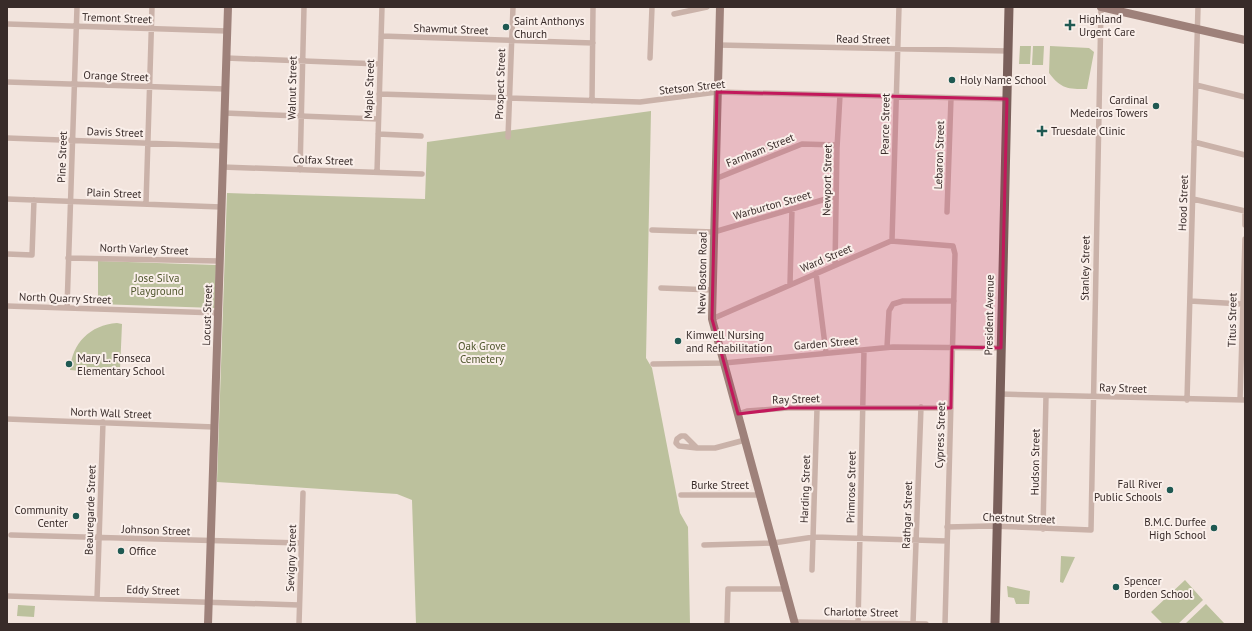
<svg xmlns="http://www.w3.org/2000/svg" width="1252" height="631" font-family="'PT Sans',sans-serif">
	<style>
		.green { fill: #bcc19d }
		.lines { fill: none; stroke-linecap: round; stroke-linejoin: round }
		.street { stroke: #cab2a9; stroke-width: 5.5 }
		.secondary { stroke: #9e817a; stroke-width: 8 }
		.primary { stroke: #795f5a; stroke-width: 9 }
		.marked { fill: #c2185b; fill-opacity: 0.2; stroke: #c2185b; stroke-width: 3; stroke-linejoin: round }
		.poi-dot { fill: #1f5952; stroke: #faefea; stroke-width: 1.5 }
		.labels { text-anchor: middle; stroke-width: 4; stroke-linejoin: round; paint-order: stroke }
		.street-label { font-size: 11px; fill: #382b29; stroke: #faefea }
		.poi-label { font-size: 11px; fill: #382b29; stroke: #faefea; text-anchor: start }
		.park-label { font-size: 11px; fill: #4f562d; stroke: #faefea }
	</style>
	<rect width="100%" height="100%" fill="#f2e4dd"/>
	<!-- green -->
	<path class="green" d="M1020,46H1031L1030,64H1019Z
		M1033,46H1044L1043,65H1032Z
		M1050,46L1089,48L1094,52L1087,89C1068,89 1061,89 1049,73Z
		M651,111L646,358L652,368L680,513L688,527L690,624H416L412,500L397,494L217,482L227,193L425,199L427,142Z
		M98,261L216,265L215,308L98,304Z
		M117,323L122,324L120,370L117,374L70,370C72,343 90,325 117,323Z
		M1061,556L1075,557L1063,583L1060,582Z
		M1185,580L1203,600L1178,624H1163L1151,612Z
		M1007,586L1030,591L1029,604H1016L1014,598L1008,597Z
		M1206,604L1224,623L1223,624H1185Z
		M18,605L35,606L34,617L17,616Z"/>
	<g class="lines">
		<!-- street -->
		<path class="street" d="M674,14L707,7
			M7,24L227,31
			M381,36L593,43
			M718,45L1008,51
			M226,58L380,64
			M650,58L652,7
			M7,82L225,89
			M1196,85L1245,97
			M379,94L640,102L717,92L1007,99
			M592,101L593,7
			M224,113L378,119
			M378,134L421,136
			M508,137L513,7
			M7,138L223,146
			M1194,142L1245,155
			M222,167L422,174
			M300,170L304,7
			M377,172L382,7
			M715,179L802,144L837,145
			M7,199L221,207
			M1193,199L1245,211
			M146,204L152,7
			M1245,211V225
			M947,212L951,98
			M652,230L714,232L836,196
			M891,241L892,240L899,7
			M7,254L32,255L34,200
			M68,258L219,261
			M835,265L837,148L840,95
			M816,273L826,353
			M790,284L792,209
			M661,288L713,290
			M1190,301L1242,304L1245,307
			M7,306L218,313
			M67,308L77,7
			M712,319L891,241L953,246L955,254L945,624
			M887,347L889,311L893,304L903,301H954
			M653,364L724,363L893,347L1001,348
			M1000,394L1245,400
			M1187,400L1198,7
			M1240,400L1245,239
			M738,414L747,411L788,408H951
			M7,419L214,427
			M681,436H685L697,448L679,446L676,443L677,439Z
			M697,448H715L745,440
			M681,495H759
			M947,527L990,526L1091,530L1101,7
			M1043,529L1046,396
			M11,535L301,543
			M704,545L773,543L814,537L947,541
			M812,570L817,409
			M7,596L299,605
			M97,599L103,422
			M795,622L926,624
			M299,624L303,493
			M727,624L728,589H786
			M858,624L864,350
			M913,624L921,407"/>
		<!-- secondary -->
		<path class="secondary" d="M720,7L712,319L795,624
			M1101,7L1245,40
			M208,624L228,7"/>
		<!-- primary -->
		<path class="primary" d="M995,624L1009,7"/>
	</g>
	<!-- marked area -->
	<path class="marked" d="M717,92L1007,99L1001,348L952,347L951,408H788L738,414L712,319Z"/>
	<!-- markers -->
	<g class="poi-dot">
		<path d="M1068 19h4v4h4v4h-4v4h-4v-4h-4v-4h4z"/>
		<circle cx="506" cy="27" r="4"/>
		<circle cx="952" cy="80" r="4"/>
		<circle cx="1156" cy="106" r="4"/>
		<path d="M1040 125h4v4h4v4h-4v4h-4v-4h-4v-4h4z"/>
		<circle cx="678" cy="341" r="4"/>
		<circle cx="69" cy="364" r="4"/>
		<circle cx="1170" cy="490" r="4"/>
		<circle cx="76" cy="516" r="4"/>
		<circle cx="1214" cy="528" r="4"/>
		<circle cx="121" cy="551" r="4"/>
		<circle cx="1116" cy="587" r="4"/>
	</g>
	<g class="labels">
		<!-- street labels -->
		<g class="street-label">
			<text transform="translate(117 18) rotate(2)" y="4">Tremont Street</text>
			<text transform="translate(451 29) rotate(2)" y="4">Shawmut Street</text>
			<text transform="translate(863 39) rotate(1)" y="4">Read Street</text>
			<text transform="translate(116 76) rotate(2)" y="4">Orange Street</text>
			<text transform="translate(500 84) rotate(-88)" y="4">Prospect Street</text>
			<text transform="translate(692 87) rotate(-6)" y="4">Stetson Street</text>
			<text transform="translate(292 88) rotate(-89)" y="4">Walnut Street</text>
			<text transform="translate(369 89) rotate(-88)" y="4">Maple Street</text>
			<text transform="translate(885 124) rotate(-89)" y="4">Pearce Street</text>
			<text transform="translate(115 132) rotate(2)" y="4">Davis Street</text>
			<text transform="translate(760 150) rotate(-22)" y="4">Farnham Street</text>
			<text transform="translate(939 155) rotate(-88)" y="4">Lebaron Street</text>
			<text transform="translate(62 157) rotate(-88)" y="4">Pine Street</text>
			<text transform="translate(323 160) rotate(2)" y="4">Colfax Street</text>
			<text transform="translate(827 180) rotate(-89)" y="4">Newport Street</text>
			<text transform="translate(114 193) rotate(2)" y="4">Plain Street</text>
			<text transform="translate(1183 203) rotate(-88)" y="4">Hood Street</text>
			<text transform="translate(772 205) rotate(-16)" y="4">Warburton Street</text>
			<text transform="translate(144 249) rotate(2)" y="4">North Varley Street</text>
			<text transform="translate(826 258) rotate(-23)" y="4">Ward Street</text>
			<text transform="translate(1085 268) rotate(-89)" y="4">Stanley Street</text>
			<text transform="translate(702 273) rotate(-89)" y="4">New Boston Road</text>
			<text transform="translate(65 298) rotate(2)" y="4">North Quarry Street</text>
			<text transform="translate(207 315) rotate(-88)" y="4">Locust Street</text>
			<text transform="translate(989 315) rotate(-89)" y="4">President Avenue</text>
			<text transform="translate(1232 320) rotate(-89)" y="4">Titus Street</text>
			<text transform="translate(826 343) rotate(-5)" y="4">Garden Street</text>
			<text transform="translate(1123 388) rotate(2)" y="4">Ray Street</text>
			<text transform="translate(796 399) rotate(-2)" y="4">Ray Street</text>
			<text transform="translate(111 413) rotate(2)" y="4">North Wall Street</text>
			<text transform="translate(940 435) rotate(-88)" y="4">Cypress Street</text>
			<text transform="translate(1035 462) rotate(-89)" y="4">Hudson Street</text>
			<text x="720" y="489">Burke Street</text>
			<text transform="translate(851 487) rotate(-89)" y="4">Primrose Street</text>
			<text transform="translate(805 489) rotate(-88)" y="4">Harding Street</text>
			<text transform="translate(90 510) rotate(-88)" y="4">Beauregarde Street</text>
			<text transform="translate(907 515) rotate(-88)" y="4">Rathgar Street</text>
			<text transform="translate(1019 518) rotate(2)" y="4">Chestnut Street</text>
			<text transform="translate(156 530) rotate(2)" y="4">Johnson Street</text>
			<text transform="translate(291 558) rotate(-88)" y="4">Sevigny Street</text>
			<text transform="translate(153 590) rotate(2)" y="4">Eddy Street</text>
			<text transform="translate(861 612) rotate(1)" y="4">Charlotte Street</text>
		</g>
		<!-- poi labels -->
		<g class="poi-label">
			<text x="1079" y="23">Highland<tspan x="1079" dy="13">Urgent Care</tspan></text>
			<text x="514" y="25">Saint Anthonys<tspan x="514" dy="13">Church</tspan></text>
			<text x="960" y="84">Holy Name School</text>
			<text x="1148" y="104" text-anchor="end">Cardinal<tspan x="1148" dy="13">Medeiros Towers</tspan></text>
			<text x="1051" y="135">Truesdale Clinic</text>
			<text x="686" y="339">Kimwell Nursing<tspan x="686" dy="13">and Rehabilitation</tspan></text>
			<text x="77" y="362">Mary L. Fonseca<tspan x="77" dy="13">Elementary School</tspan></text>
			<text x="1162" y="488" text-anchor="end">Fall River<tspan x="1162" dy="13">Public Schools</tspan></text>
			<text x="68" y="514" text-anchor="end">Community<tspan x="68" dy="13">Center</tspan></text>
			<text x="1206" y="526" text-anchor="end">B.M.C. Durfee<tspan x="1206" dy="13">High School</tspan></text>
			<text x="129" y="555">Office</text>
			<text x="1124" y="585">Spencer<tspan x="1124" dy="13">Borden School</tspan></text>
		</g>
		<!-- park labels -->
		<g class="park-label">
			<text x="157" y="282">Jose Silva<tspan x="157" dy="13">Playground</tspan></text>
			<text x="482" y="350">Oak Grove<tspan x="482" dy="13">Cemetery</tspan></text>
		</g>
	</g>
	<!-- border -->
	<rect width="1252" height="631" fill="none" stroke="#382b29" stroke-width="16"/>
</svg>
